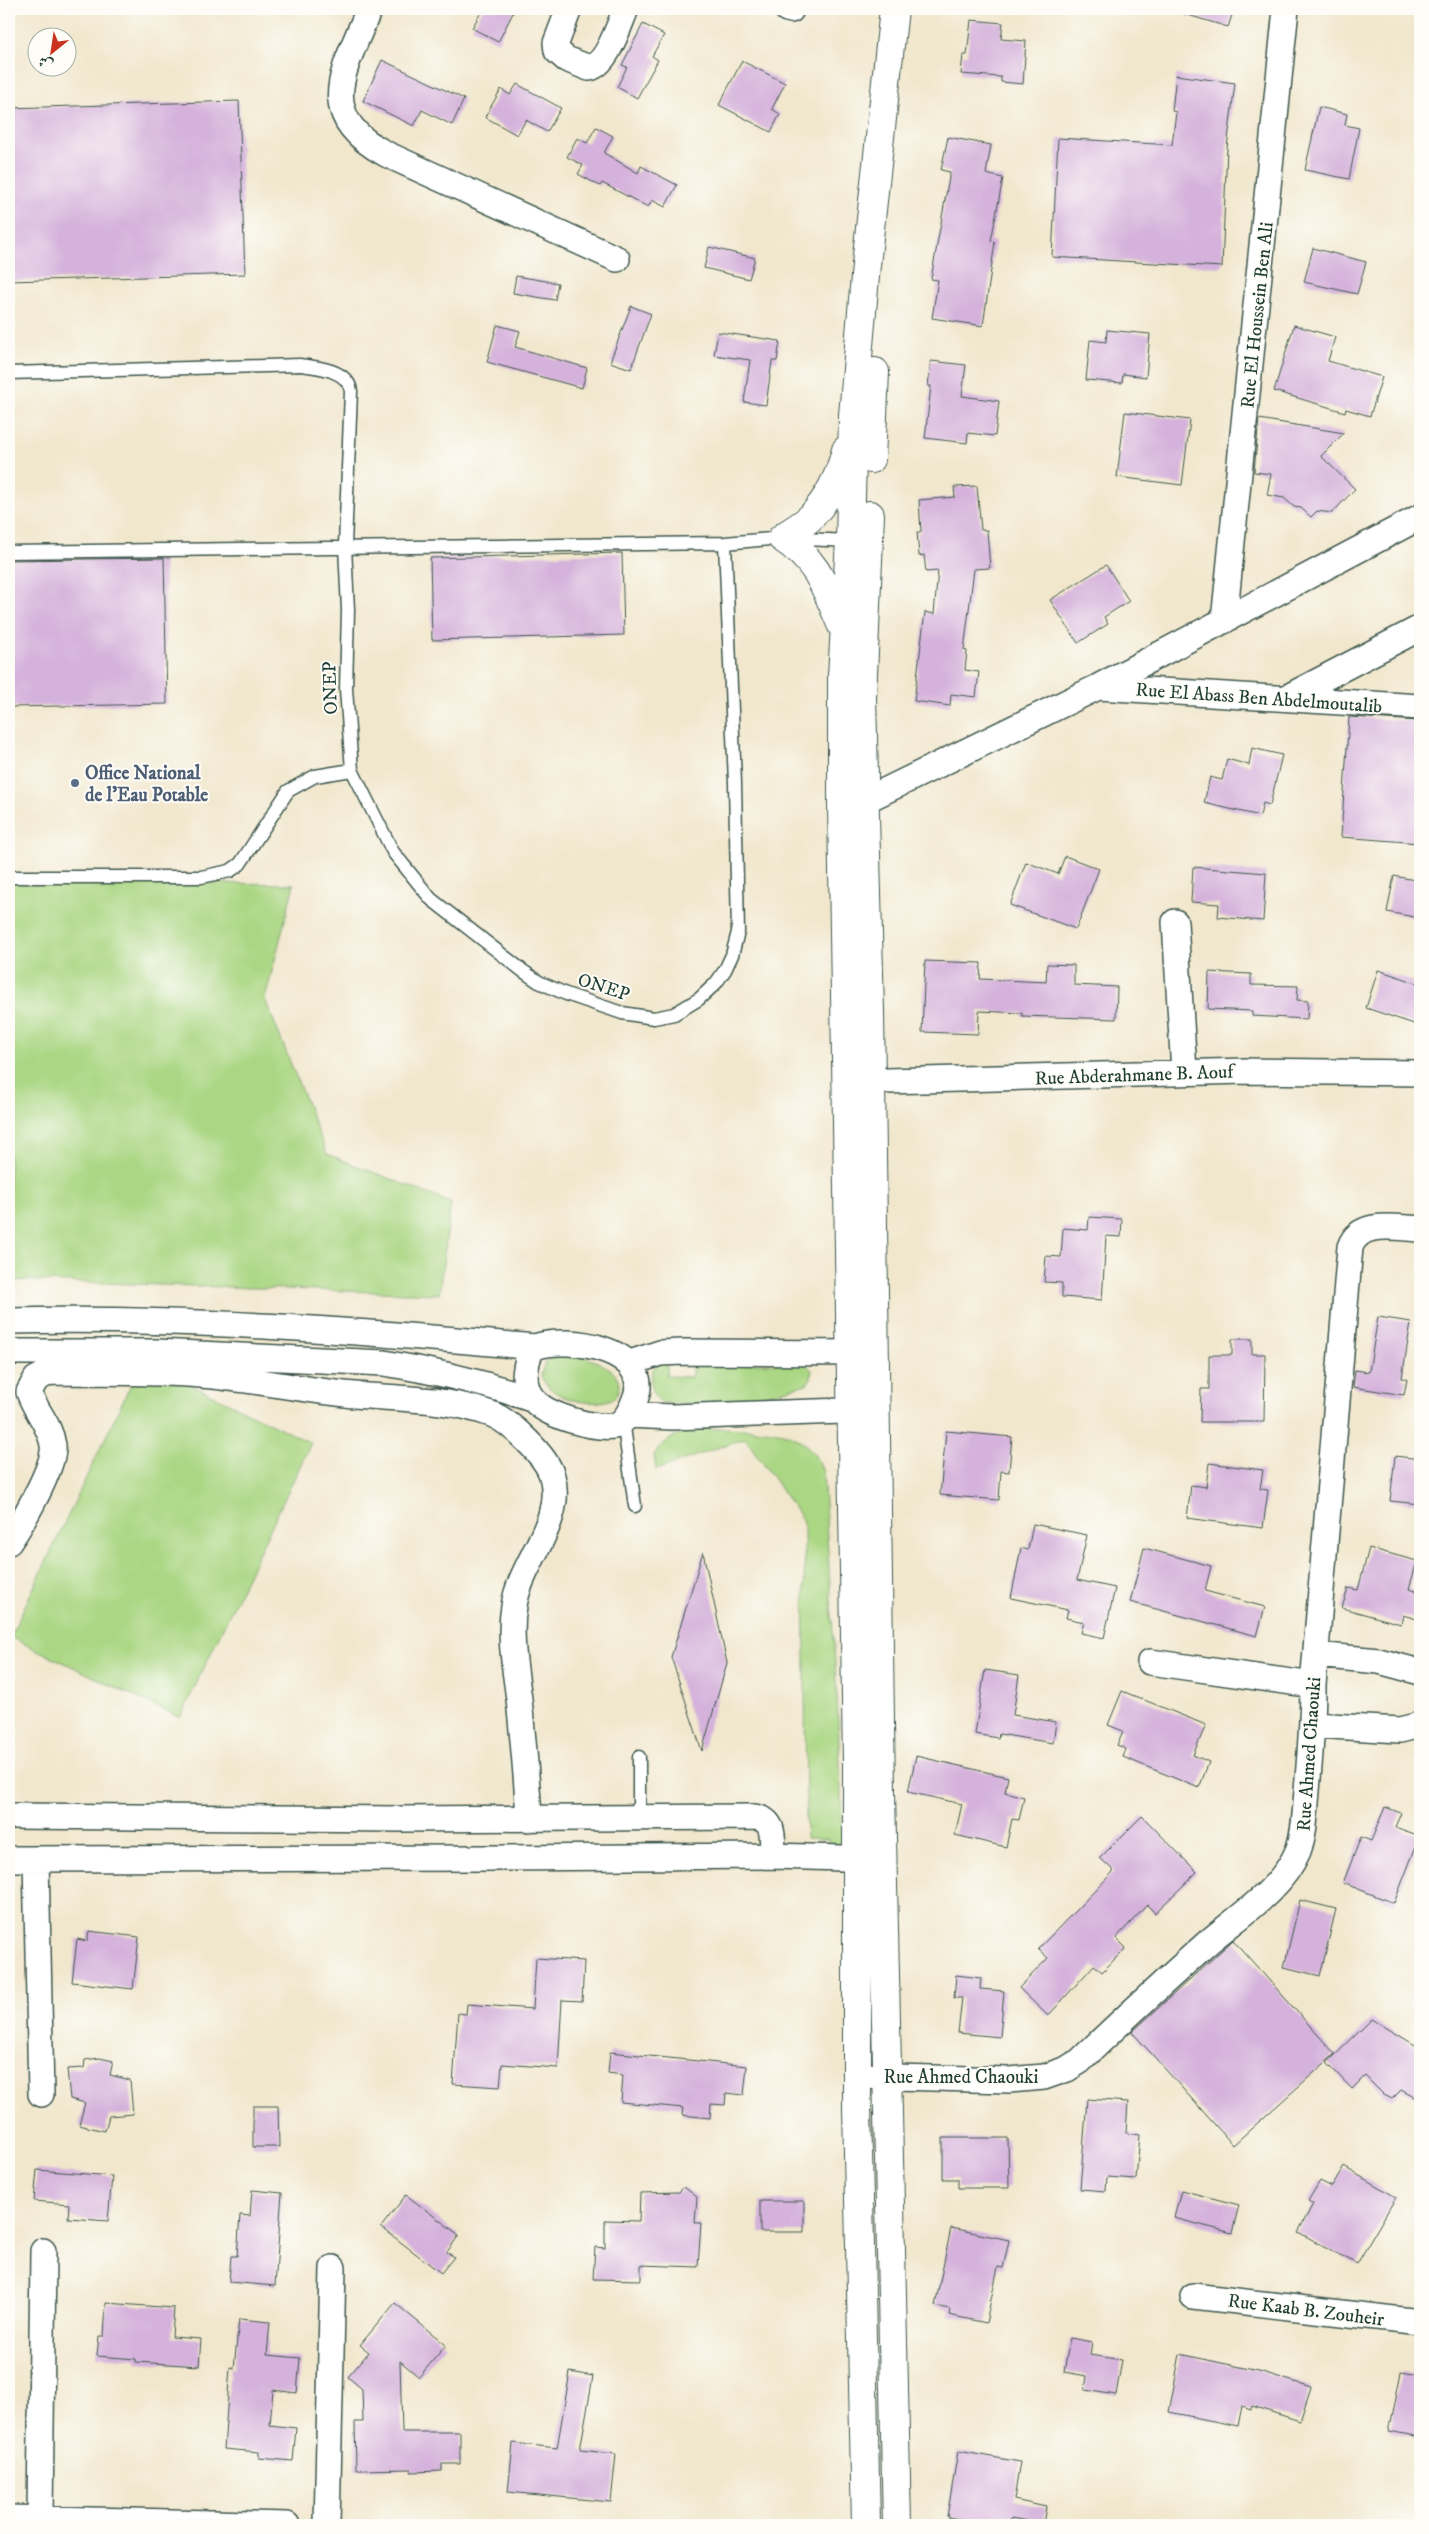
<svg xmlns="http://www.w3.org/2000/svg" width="1429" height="2534" font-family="'IM FELL DW Pica',Amiri,serif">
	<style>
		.green { fill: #abd784; stroke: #658a5c }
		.building { fill: #d5b2db }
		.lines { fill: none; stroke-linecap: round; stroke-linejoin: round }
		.service-casing { stroke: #3e564b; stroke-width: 15 }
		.minor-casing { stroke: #3e564b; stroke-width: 28 }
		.tertiary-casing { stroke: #3e564b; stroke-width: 30 }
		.service { stroke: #fff; stroke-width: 12 }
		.minor { stroke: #fff; stroke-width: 25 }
		.tertiary { stroke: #fff; stroke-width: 28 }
		.service-dot { fill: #5c6f8a; stroke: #fdfcf7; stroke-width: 2 }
		.labels { text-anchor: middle; stroke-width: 4; stroke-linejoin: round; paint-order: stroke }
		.street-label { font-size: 19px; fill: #1f3d34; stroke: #fdfcf7 }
		.service-label { font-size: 19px; font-weight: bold; fill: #4e5e75; stroke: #fdfcf7; text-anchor: start }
	</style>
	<rect width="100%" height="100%" fill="#fdfcf7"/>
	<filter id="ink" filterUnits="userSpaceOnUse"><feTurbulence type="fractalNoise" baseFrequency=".02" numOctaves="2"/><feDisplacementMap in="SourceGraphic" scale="10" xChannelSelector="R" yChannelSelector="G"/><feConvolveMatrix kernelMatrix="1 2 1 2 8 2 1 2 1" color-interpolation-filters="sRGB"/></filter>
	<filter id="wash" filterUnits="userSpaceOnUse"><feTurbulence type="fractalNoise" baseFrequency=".0096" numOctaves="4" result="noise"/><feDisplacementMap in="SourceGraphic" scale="20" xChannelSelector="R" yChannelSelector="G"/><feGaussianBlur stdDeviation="1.12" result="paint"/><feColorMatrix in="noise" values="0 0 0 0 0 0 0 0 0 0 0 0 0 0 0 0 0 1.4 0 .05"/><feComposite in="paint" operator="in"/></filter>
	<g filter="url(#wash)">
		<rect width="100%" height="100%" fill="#f1e7cd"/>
		<!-- green -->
		<path class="green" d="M9,881L294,884L265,999L327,1154L451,1203L439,1294L9,1280Z
			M572,1354C591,1358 634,1372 614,1398C593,1409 548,1399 541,1375L545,1362L555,1355Z
			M142,1361L311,1443L180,1718L10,1637Z
			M667,1362V1376L692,1377V1362L806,1364L812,1370L811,1378L807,1384L731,1404L664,1403C650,1397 647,1379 655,1366Z
			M724,1428C769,1432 804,1423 823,1472L838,1713L843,1847H829L828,1839L806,1838L804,1522L745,1438L656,1470L654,1455C672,1429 695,1429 724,1428Z"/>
		<g id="blocks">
			<!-- building -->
			<path class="building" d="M483,9H515L498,42L472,28Z
				M1182,9H1234L1228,27L1181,13Z
				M971,20L1003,23L1001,39L1026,41L1023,84L1001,82V77L961,74L963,55H967Z
				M643,24L664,35L652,56L658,60L637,98L617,87L627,67L622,65Z
				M382,60L464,99L452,125L422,110L414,126L363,101Z
				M742,61L785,83L772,109L780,114L771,132L719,105Z
				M1176,75L1235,83L1227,148L1222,267L1052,257L1058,138L1172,145L1176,112L1172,111Z
				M517,84L561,108L547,132L526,120L517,135L485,117L501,89L510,95Z
				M239,101L245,274L9,281V108Z
				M1319,107L1347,114L1345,125L1359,128L1349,179L1305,170Z
				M596,127L613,136L604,153L638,173L641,166L677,185L665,207L652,200L648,207L602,183L600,186L578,174L583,165L567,157L577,138L587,143Z
				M948,137L991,145L986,174L1003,178L991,241L995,242L983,326L932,318L938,280L931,279L950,172L941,170Z
				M709,247L755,258L749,279L704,268Z
				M1313,248L1366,262L1357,294L1304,282Z
				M516,276L558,283L555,300L513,293Z
				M631,306L651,314L631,369L610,362Z
				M497,325L520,331L515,347L587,368L582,388L487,362Z
				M1294,325L1335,337L1328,361L1382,377L1370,416L1346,409L1345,412L1274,391Z
				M1107,330L1150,334L1146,377L1123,374L1122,383L1086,380L1090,340L1106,342Z
				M718,332L780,341L777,361H772L766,405L744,402L750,360L714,355Z
				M931,361L966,365L962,396L999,401L995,436L968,433L967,443L925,438L931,386H928Z
				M1125,412L1190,420L1182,485L1117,477Z
				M1259,419L1344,433L1321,456L1355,489L1332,513L1317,511L1311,517L1301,508L1294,507L1284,498L1267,495L1271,474L1254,472Z
				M977,486L981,530H987L990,568L974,569L964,650L967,651L965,670L979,672L976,697L951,694L950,706L914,701L925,612L934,614L938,571L926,572L924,555L919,556L917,532H921L919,500L955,497L954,487Z
				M622,553L624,635L432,640L430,558Z
				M164,558L167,704L9,707V560Z
				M1106,565L1129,601L1104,617L1108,624L1078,643L1050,600Z
				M1349,717L1420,721V843L1341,837Z
				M1252,748L1282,755L1270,805L1263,803L1260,816L1204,803L1210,777L1222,780L1227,759L1249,765Z
				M1065,856L1099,869L1076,929L1010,905L1026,862L1058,874Z
				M1193,867L1266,873L1263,921L1218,917L1219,904L1191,902Z
				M1394,876L1420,881V918L1387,912Z
				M925,961L981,963L980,979L1046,982L1047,964L1074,965V985L1117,987L1116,1019L1022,1016V1013L979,1011L978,1034L922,1032Z
				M1378,970L1420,984V1026L1366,1008Z
				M1209,972L1251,974V985L1298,986L1297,1000L1308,1001L1307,1019L1252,1016V1011L1208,1009Z
				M1089,1217L1122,1219L1121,1237L1106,1236L1102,1300L1062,1297V1283L1044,1282L1046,1256L1061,1257L1063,1228L1088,1230Z
				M1378,1317L1411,1322L1402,1378L1407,1379L1404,1395L1353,1387L1355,1370L1369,1372Z
				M1232,1339H1252V1354H1265L1264,1422H1200L1201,1389H1209V1355H1232Z
				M946,1431L1012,1437L1009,1472L1001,1471L999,1500L940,1495Z
				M1395,1456L1420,1459V1504L1390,1501Z
				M1209,1463L1263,1470L1260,1489L1268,1490L1263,1528L1187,1518L1191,1485L1206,1487Z
				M1033,1524L1087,1535L1077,1580L1115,1588L1104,1638L1081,1633L1084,1622L1066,1618L1068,1610L1011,1598L1021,1548L1028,1550Z
				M1144,1548L1211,1566L1205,1591L1265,1607L1257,1636L1130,1602Z
				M1369,1548L1417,1561L1409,1589L1420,1592V1620L1403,1615L1401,1624L1342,1608L1348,1588L1358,1590Z
				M703,1552L727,1663L702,1751L671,1657Z
				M985,1670L1019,1675L1013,1715L1056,1722L1053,1743L999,1734L998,1738L975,1734Z
				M1122,1691L1206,1725L1193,1755L1209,1762L1199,1788L1123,1757L1126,1749L1117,1745L1123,1731L1108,1725Z
				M916,1756L1008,1777L1005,1792L1024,1797L1019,1820L1012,1819L1006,1847L955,1835L962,1804L908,1792Z
				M1385,1807L1401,1813L1395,1827L1420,1836L1394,1903L1343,1883L1361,1837L1371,1841Z
				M1142,1816L1197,1872L1155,1913L1147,1905L1116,1938L1126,1948L1102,1972L1094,1965L1048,2016L1019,1988L1048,1958L1038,1949L1114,1871L1100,1858Z
				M1300,1900L1336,1909L1320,1976L1284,1967Z
				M89,1931L139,1937L133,1989L72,1982L77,1939L87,1941Z
				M1233,1940L1335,2054L1233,2145L1132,2032Z
				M536,1958L584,1961L582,2001L562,2000L558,2068L502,2064L500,2087L453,2084L458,2013L466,2014L467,2004L533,2009Z
				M956,1975L981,1978L980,1989L1004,1991L1000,2037L958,2033L962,1998H954Z
				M1372,2019L1420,2048V2100L1401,2090L1392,2099L1384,2095L1365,2076L1352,2089L1327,2063Z
				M610,2052L747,2066L744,2095L726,2093L725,2105L711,2104L710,2118L682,2115L683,2108L621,2102L623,2075L608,2073Z
				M100,2058L113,2061L110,2075L130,2080L133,2114L109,2116L105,2131L79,2125L85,2103L70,2099L67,2069L84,2068L85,2060Z
				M1087,2099L1128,2102L1126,2133L1140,2135L1136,2179L1107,2177L1106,2191L1080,2189Z
				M253,2106H278L279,2147H253Z
				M943,2138H1008L1009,2188H958V2179H943Z
				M1344,2167L1396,2197L1357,2264L1298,2232L1313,2204L1308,2201L1320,2181L1332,2187Z
				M37,2170L112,2176L108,2221L68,2218L69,2204L34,2201Z
				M684,2187L697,2197L695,2223H701L698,2267L641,2265V2280L593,2279L595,2247L605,2248V2220L639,2221L640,2193L679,2192Z
				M252,2190L282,2193L275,2286L229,2282L231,2256H237L240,2215L250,2216Z
				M1181,2190L1239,2205L1232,2233L1174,2218Z
				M406,2195L459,2235L447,2252L454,2257L441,2273L381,2227Z
				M760,2201H804V2232H760Z
				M951,2228L1009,2240L1003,2268L998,2267L986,2323L949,2315L950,2309L935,2306Z
				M106,2303L174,2308L172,2337L201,2339L199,2366L136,2362V2359L97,2356L99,2336H104Z
				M395,2303L446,2345L419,2377L400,2361L402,2432H460V2464H442V2471L411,2472V2469L356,2470L355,2422H363L362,2389L348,2377L369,2352L360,2345Z
				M239,2319L270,2322L267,2355L300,2358L297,2393L273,2390L270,2425L296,2428L293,2461L259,2458V2452L224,2449L230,2367L234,2368Z
				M1070,2338L1092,2342L1090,2355L1122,2360L1116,2395L1085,2390L1087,2376L1064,2372Z
				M1180,2354L1259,2371L1311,2387L1300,2421L1252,2406L1251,2409L1242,2406L1238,2426L1169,2412Z
				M570,2372L593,2376L580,2450L616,2454L611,2502L508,2492L513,2443L557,2448Z
				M1401,2372L1420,2375V2438L1389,2432Z
				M958,2451L1020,2462L1014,2500L1046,2507L1043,2524L1011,2518L1010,2525H995L947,2517Z"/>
		</g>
	</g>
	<g filter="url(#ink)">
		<use href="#blocks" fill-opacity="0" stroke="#3e564b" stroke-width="1"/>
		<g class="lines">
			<!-- service casing -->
			<g class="service-casing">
				<path id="service" d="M9,373L300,365C318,367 348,370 351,391L345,546L348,610L346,689L352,770L393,852L431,899L523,971L539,982L566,994L622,1013L654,1018L674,1014L699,999L716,983L725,970L732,955L738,932L735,783L725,543
					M9,552L725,543L782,538L850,541
					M9,877H201L230,871L240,864L288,791L315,776L352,770
					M623,1420L635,1506
					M639,1757V1817"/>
			</g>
			<!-- minor casing -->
			<g class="minor-casing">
				<path id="minor" d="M369,9C345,70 312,114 386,154L617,259
					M569,9L556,43L557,51L566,59L589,68C607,65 619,25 626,9
					M787,9L791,10
					M1224,621L1286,9
					M1098,687L1420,707
					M1286,698L1420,628
					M847,803L864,801L1098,687L1420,517
					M1175,922L1184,1072
					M850,1082L1245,1071L1420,1073
					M9,1321C184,1317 361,1331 535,1347C567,1335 658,1349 634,1402C630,1412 625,1422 615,1426C594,1429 545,1416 532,1398C525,1389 524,1379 526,1368C527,1360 529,1352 535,1347
					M9,1352H157L384,1363C434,1371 486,1383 534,1400
					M630,1363L660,1353L683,1352L870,1353
					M628,1415L672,1417L873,1410
					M9,1542C21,1525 56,1465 53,1445C50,1424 35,1411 29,1392L36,1379L50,1372C100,1373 151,1371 201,1375C252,1379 304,1390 355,1395C401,1399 448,1398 491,1414C510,1421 547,1457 552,1476C565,1522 520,1563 514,1606C509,1636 515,1669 519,1699C523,1739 527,1779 529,1819
					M1316,1655L1379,1661L1420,1672
					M1150,1662L1313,1685
					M1313,1725L1400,1730L1420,1725
					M9,1816L399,1819L755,1817C776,1820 772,1839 773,1856
					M9,1859L502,1858L773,1856L877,1859
					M36,1859L41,2094
					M857,2076L1009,2080L1044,2077L1067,2069L1080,2061C1121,2021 1163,1983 1205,1945C1237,1917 1281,1891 1298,1851C1305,1832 1305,1812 1307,1791C1310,1756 1313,1721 1313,1685L1350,1247C1360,1219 1396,1228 1420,1229
					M1193,2296L1420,2322
					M9,2518L287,2525
					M40,2518L43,2251
					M327,2525L333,2268"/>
			</g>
			<!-- tertiary casing -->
			<g class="tertiary-casing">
				<path id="tertiary" d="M871,459L875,372
					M870,515L862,697L870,1012L881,1792L897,2525
					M842,626C825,588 819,562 782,538C791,531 803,525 811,517C828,499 840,475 846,450
					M866,2525L857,2107V1762L842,804V676L850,541L853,415L866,265L894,9"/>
			</g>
			<!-- service -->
			<use href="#service" class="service"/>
			<!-- minor -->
			<use href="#minor" class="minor"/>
			<!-- tertiary -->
			<use href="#tertiary" class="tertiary"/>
		</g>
	</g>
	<!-- markers -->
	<circle class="service-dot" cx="75" cy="783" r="5"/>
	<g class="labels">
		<!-- street labels -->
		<g class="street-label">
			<text transform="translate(1256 315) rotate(-84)" y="7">Rue El Houssein Ben Ali</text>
			<text transform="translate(329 688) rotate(-92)" y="7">ONEP</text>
			<text transform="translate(1259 697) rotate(4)" y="7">Rue El Abass Ben Abdelmoutalib</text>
			<text transform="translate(604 986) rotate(18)" y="7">ONEP</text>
			<text transform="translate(1134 1074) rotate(-2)" y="7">Rue Abderahmane B. Aouf</text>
			<text transform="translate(1308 1754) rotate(-86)" y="7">Rue Ahmed Chaouki</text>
			<text x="961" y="2083">Rue Ahmed Chaouki</text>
			<text transform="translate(1306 2309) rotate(7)" y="7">Rue Kaab B. Zouheir</text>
		</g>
		<!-- service labels -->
		<g class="service-label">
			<text x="85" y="779">Office National<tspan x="85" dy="22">de l'Eau Potable</tspan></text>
		</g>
	</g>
	<!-- margin -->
	<rect width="1429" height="2534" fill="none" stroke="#fdfcf7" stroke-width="30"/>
	<!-- north arrow -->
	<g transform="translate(52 52) rotate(210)"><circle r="24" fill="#fdfcf7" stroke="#a4b0a9"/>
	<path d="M0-4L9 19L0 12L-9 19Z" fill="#c8321e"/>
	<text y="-8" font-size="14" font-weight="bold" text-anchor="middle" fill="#1f3d34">ش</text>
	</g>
</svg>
